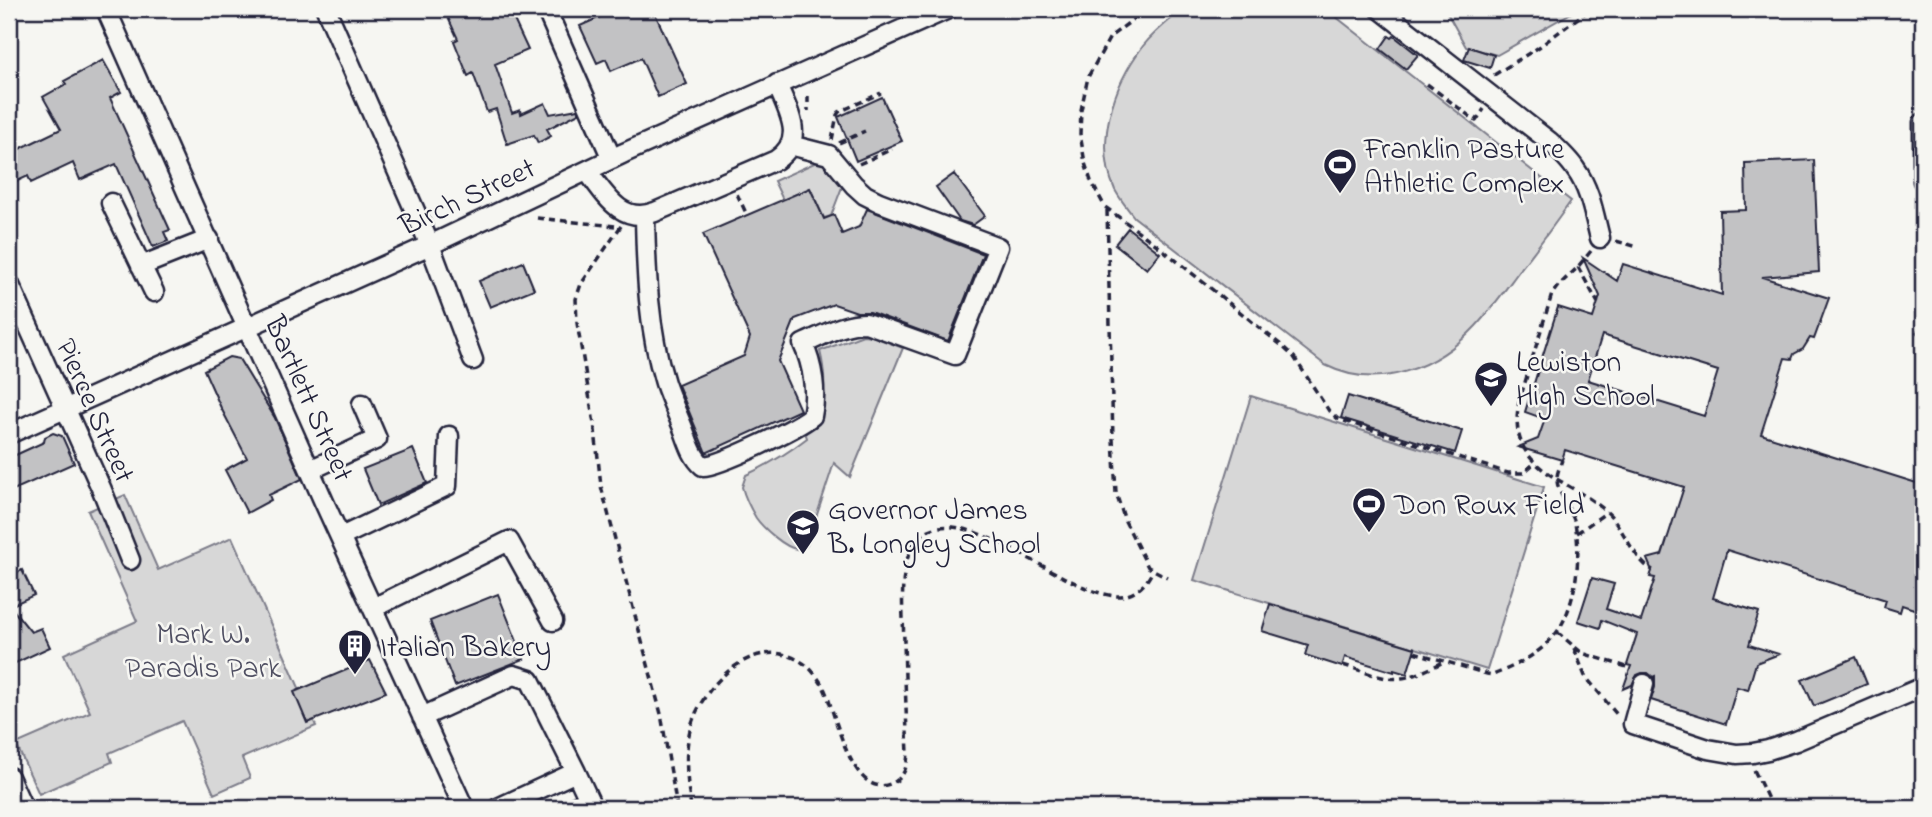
<svg xmlns="http://www.w3.org/2000/svg" width="1932" height="817" font-family="'Indie Flower',sans-serif">
	<style>
		.green { fill: #d7d7d7; stroke: #7c7c89; stroke-width: 2 }
		.building { fill: #c2c2c4; stroke: #22223b; stroke-width: 2; fill-rule: evenodd }
		.lines { fill: none; stroke-linecap: round; stroke-linejoin: round }
		.minor-casing { stroke: #22223b; stroke-width: 23 }
		.path { stroke: #22223b; stroke-width: 3.5; stroke-dasharray: 7 5; stroke-linecap: butt }
		.minor { stroke: #f6f6f2; stroke-width: 18 }
		.labels { text-anchor: middle; stroke-width: 5; stroke-linejoin: round; paint-order: stroke }
		.poi-label { font-size: 30px; fill: #22223b; stroke: #f6f6f2; text-anchor: start }
		.street-label { font-size: 30px; fill: #22223b; stroke: #f6f6f2 }
		.park-label { font-size: 30px; fill: #4f4f62; stroke: #f6f6f2 }
	</style>
	<rect width="100%" height="100%" fill="#f6f6f2"/>
	<filter id="ink" filterUnits="userSpaceOnUse"><feTurbulence type="fractalNoise" baseFrequency=".0143" numOctaves="2"/><feDisplacementMap in="SourceGraphic" scale="14" xChannelSelector="R" yChannelSelector="G"/><feConvolveMatrix kernelMatrix="1 2 1 2 8 2 1 2 1" color-interpolation-filters="sRGB"/></filter>
	<g filter="url(#ink)">
		<!-- green -->
		<path class="green" d="M1183,9H1326L1571,201C1554,225 1537,248 1519,271C1505,290 1492,309 1476,326C1437,368 1379,392 1325,365L1134,217C1127,208 1120,199 1115,190C1094,143 1113,85 1143,46C1155,31 1169,21 1183,9Z
			M1445,9H1578L1497,55L1466,47Z
			M821,160L826,162L842,187L831,216L824,218L810,188L783,200L774,181Z
			M863,335L872,336L903,348L850,477L834,463L807,545C803,548 802,550 797,549C785,548 763,528 756,518C750,508 745,498 742,487L746,475C768,465 788,453 807,438L805,432L817,425C825,397 827,379 820,351Z
			M1251,396L1544,487L1487,670L1194,580Z
			M125,495L158,570L232,537L316,726L242,758L250,778L214,794L182,721L109,753L112,762L39,794L16,744L90,712L64,654L137,621L88,511Z"/>
		<!-- building -->
		<path class="building" d="M444,9H509L528,50L495,64L512,113L520,110L521,114L545,103L550,114L578,109L579,113L547,129L551,136L538,143L534,135L507,144L496,109L487,112L473,73L468,76L454,41L458,39Z
			M618,9H653L687,84L658,97L641,58L611,71L606,59L597,63L580,26Z
			M1389,36L1392,38L1394,36L1418,55L1406,69L1380,49Z
			M1469,47L1494,55L1490,68L1464,60Z
			M103,60L121,92L110,98L170,230L164,232L168,241L153,247L116,164L80,180L73,163L31,183L28,176L9,185V154L61,129L43,97L66,84L64,81Z
			M882,97L902,141L856,161L838,117Z
			M1814,160L1819,272L1762,277L1829,298L1814,339L1810,338L1803,349L1794,354L1792,359L1785,358L1761,434L1923,485V612L1902,605L1900,612L1884,607L1886,600L1727,550L1713,598L1759,612L1749,645L1779,654L1756,663L1748,690L1737,687L1726,724L1651,700L1655,687V676L1653,677L1648,673H1642L1637,675L1632,685L1623,689L1631,666L1627,665L1637,634L1602,620L1600,628L1578,621L1592,578L1614,584L1606,609L1641,621L1655,578L1650,577L1652,571L1647,559L1662,555L1684,487L1565,450L1562,460L1518,447L1538,439L1545,419L1525,412L1558,307L1593,318L1600,296L1583,258L1617,281L1623,264L1722,295L1720,211L1746,210L1745,163ZM1602,335L1718,371L1704,416L1588,380Z
			M954,174L985,216L973,225L960,221L936,187Z
			M810,188L824,219L834,215L842,234L859,227L867,209L983,254L948,341L870,312H857L834,304L795,319L778,361L800,410L706,453L678,385L744,356L750,337L703,234Z
			M1128,228L1160,253L1147,269L1115,244Z
			M523,262L534,289L490,307L479,281Z
			M229,357L239,359L275,418L302,479L269,495L271,500L247,513L225,470L247,458L221,408L204,370Z
			M1348,396L1462,431L1455,453L1341,418Z
			M53,433L62,436L74,463L9,492V458L44,442L45,437Z
			M413,449L427,483L378,505L363,469Z
			M22,570L34,595L10,606L31,632L41,628L50,647L9,666V577Z
			M498,594L524,659L455,686L430,621Z
			M1270,604L1415,648L1407,674L1394,670V672L1345,657L1342,667L1305,655L1308,645L1262,631Z
			M1856,657L1867,684L1814,706L1802,680Z
			M370,660L386,692L307,723L294,692Z"/>
		<g class="lines">
			<!-- minor casing -->
			<g class="minor-casing">
				<path id="minor" d="M106,9L324,502L464,808
					M326,9L430,245L473,360
					M546,9L612,159
					M1380,9L1549,141C1559,150 1569,159 1576,170C1590,189 1594,215 1600,238
					M1923,123V181
					M587,171C605,194 621,225 655,212L776,160C807,139 788,112 777,84
					M111,203L154,292
					M645,215C646,271 648,329 665,383C670,398 677,413 683,428C688,441 692,457 703,466C719,466 798,428 812,416C817,393 813,365 803,344C824,335 843,323 866,323L955,355L998,247L879,202L865,195L854,185L829,155L790,145
					M141,266L209,239
					M9,283L102,490L130,560
					M9,434L430,245L624,153L948,9
					M310,470L377,439L362,404
					M341,537L447,486L449,436
					M373,608L509,541L553,621
					M1644,684L1633,724L1708,749L1737,754L1753,753L1768,750L1796,741L1923,687
					M422,717L514,675L530,680L576,772
					M9,777L23,808
					M498,808L576,772L589,800L573,808"/>
			</g>
			<!-- path -->
			<path class="path" d="M1147,9L1110,37L1088,77L1081,110L1080,134L1085,163L1091,181L1105,207L1157,245L1281,345L1294,357L1329,411L1338,419L1508,473H1523L1536,462
				M1335,9L1342,16
				M1494,75L1539,47L1590,9
				M1427,84L1476,121L1484,109
				M808,96V111
				M832,140L837,115L839,112L881,93
				M839,143L865,131
				M859,164L892,149
				M737,194L747,215
				M1107,210L1113,439L1116,493L1125,521L1148,567L1167,577
				M537,218L615,226
				M621,226L581,284L576,299L577,323L595,430L601,486L661,714L677,808
				M1616,241L1638,247
				M1591,251L1576,269L1558,286L1552,294L1519,402C1505,473 1573,478 1610,515C1624,530 1636,563 1653,570
				M1578,267L1598,303
				M1916,331L1923,338
				M1577,533L1607,512
				M1920,614H1923
				M1557,632L1582,653L1630,668
				M1574,648L1585,676L1618,716
				M1918,650L1923,641
				M1414,652L1487,674L1493,675C1513,667 1538,655 1552,638C1576,613 1583,553 1574,520C1570,509 1558,492 1557,481C1556,475 1560,466 1562,460
				M1343,665C1361,670 1383,681 1402,678C1416,676 1430,668 1444,662
				M1754,770L1768,799
				M691,808C687,780 683,751 692,723C706,681 758,632 803,663C812,669 819,679 824,688C836,712 852,808 896,781C906,774 907,764 908,753C906,715 905,678 904,640C903,614 900,585 907,560C936,463 1070,609 1127,595C1139,592 1148,581 1153,570"/>
			<!-- minor -->
			<use href="#minor" class="minor"/>
		</g>
	</g>
	<!-- icons -->
	<defs>
		<g id="stadium-pin" transform="scale(1.75)"><path d="M0 17L-7.5 6A9.5 9.5 0 1 1 7.5 6Z" fill="#22223b" stroke="#f6f6f2"/><path d="M0-5a6.5 5 0 1 0 0 10a6.5 5 0 1 0 0-10ZM-3.5-1.8h7v3.6h-7Z" fill="#fff"/></g>
		<g id="school-pin" transform="scale(1.75)"><path d="M0 17L-7.5 6A9.5 9.5 0 1 1 7.5 6Z" fill="#22223b" stroke="#f6f6f2"/><path d="M0-5L7-2L0 1L-7-2ZM-4 1L0 2.5L4 1V4Q0 6-4 4Z" fill="#fff"/></g>
		<g id="building-pin" transform="scale(1.75)"><path d="M0 17L-7.5 6A9.5 9.5 0 1 1 7.5 6Z" fill="#22223b" stroke="#f6f6f2"/><path d="M-4-6H4V6H1V3H-1V6H-4ZM-2.5-4.3h1.7v1.8h-1.7ZM.8-4.3h1.7v1.8H.8ZM-2.5-1h1.7V.8h-1.7ZM.8-1h1.7V.8H.8Z" fill="#fff"/></g>
	</defs>
	<g fill-rule="evenodd">
		<use href="#stadium-pin" x="1340" y="165"/>
		<use href="#school-pin" x="1491" y="378"/>
		<use href="#stadium-pin" x="1369" y="504"/>
		<use href="#school-pin" x="803" y="526"/>
		<use href="#building-pin" x="355" y="646"/>
	</g>
	<g class="labels">
		<!-- poi labels -->
		<g class="poi-label">
			<text x="1364" y="158">Franklin Pasture<tspan x="1364" dy="34">Athletic Complex</tspan></text>
			<text x="1516" y="371">Lewiston<tspan x="1516" dy="34">High School</tspan></text>
			<text x="1394" y="514">Don Roux Field</text>
			<text x="828" y="519">Governor James<tspan x="828" dy="34">B. Longley School</tspan></text>
			<text x="380" y="656">Italian Bakery</text>
		</g>
		<!-- street labels -->
		<g class="street-label">
			<text transform="translate(467 196) rotate(-25)" y="10">Birch Street</text>
			<text transform="translate(310 398) rotate(66)" y="10">Bartlett Street</text>
			<text transform="translate(96 410) rotate(66)" y="10">Pierce Street</text>
		</g>
		<!-- park labels -->
		<g class="park-label">
			<text x="203" y="643">Mark W.<tspan x="203" dy="34">Paradis Park</tspan></text>
		</g>
	</g>
	<!-- margin -->
	<rect width="1932" height="817" fill="none" stroke="#f6f6f2" stroke-width="35"/>
	<rect x="18" y="18" width="1897" height="782" fill="none" stroke="#22223b" stroke-width="2.5" filter="url(#ink)"/>
</svg>
